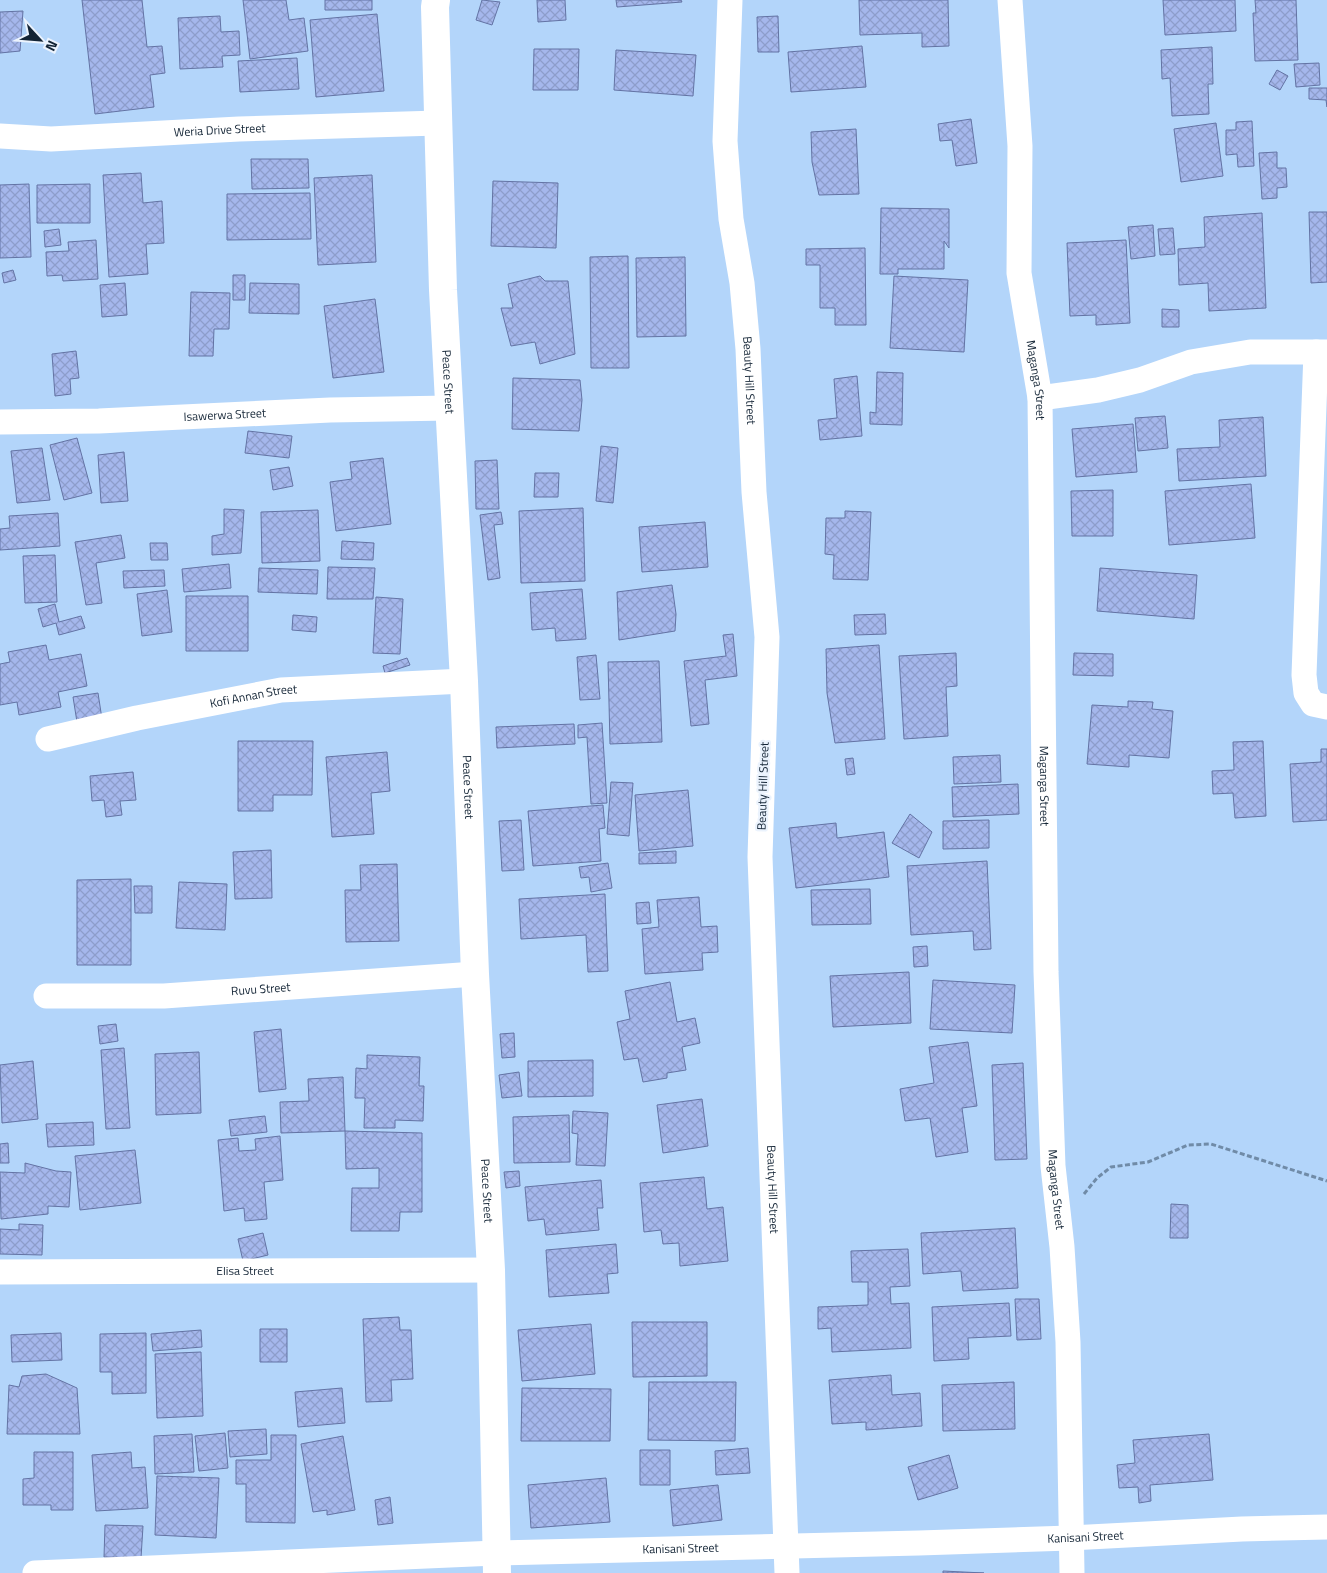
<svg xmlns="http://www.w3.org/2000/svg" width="1327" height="1573" font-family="'Titillium Web',sans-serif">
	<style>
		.building { fill: url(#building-cross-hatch); stroke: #6373a4 }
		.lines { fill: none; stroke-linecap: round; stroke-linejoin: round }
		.path { stroke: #708ba7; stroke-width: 3; stroke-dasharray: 5 2.5; stroke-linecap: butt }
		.minor { stroke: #fff; stroke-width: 25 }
		.tertiary { stroke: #fff; stroke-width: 28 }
		.labels { text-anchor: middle; stroke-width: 4.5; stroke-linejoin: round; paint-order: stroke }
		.street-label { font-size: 12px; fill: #132435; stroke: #ebf3fd }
	</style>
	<defs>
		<pattern id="building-cross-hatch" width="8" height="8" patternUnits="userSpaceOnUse" patternTransform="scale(1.25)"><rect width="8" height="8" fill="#a5b7ec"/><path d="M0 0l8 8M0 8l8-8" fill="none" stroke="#8d9dcb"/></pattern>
	</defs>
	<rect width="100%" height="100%" fill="#b3d5fa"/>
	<!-- building -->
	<path class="building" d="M82,0H142L147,47L162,46L165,73L150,75L154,107L95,114Z
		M243,0H286L289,20L304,18L308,51L250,59Z
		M325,0H372V10H325Z
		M482,0L500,2L492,25L476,20Z
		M537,0H565L566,20L538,22Z
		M616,0H681L682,2L617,7Z
		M859,0H948L949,46L922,47V33L860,35Z
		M1163,0H1235L1236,31L1165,35Z
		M1255,0H1296L1298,60L1255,61L1253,13H1256Z
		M23,11L20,51L0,53V12Z
		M377,14L384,91L316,97L310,20Z
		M220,16L221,32L239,31L240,55L222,56L223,67L180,69L178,18Z
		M778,16L779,52H758L757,17Z
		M862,46L866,87L791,92L788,52Z
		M1212,47L1213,84H1208L1209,114L1172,116L1170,78L1162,79L1161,50Z
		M534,49H579L578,90H533Z
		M616,50L696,55L693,96L614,90Z
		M297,58L299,89L240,92L238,61Z
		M1319,63L1320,85L1296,87L1294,64Z
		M1277,70L1288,76L1280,90L1269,84Z
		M1309,88H1327V107L1326,100L1309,99Z
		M971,119L977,163L956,166L952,140L940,141L938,124Z
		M1252,121L1254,166L1238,167L1237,154L1226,155V130H1236V122Z
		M1216,123L1223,176L1181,182L1174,129Z
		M856,129L859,194L819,195L812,162L811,132Z
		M1277,152V168H1286L1287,187L1277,188V198L1262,199L1259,153Z
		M251,159H308L309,188L252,189Z
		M141,173L143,203L162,201L164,243L146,244L148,274L109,277L103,175Z
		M372,175L376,262L318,265L314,178Z
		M493,181L558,183L556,248L491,246Z
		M29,184L31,257L0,258V185Z
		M90,184V223H37V185Z
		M310,193L311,239L227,240V194Z
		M881,208L949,209V248L944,241V269H898V274H880Z
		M1309,212H1327V282L1311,283Z
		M1262,213L1266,308L1209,311L1208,283L1179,285L1178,249L1205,247L1204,217Z
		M1153,225L1155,256L1131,259L1128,227Z
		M1173,228L1175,254L1160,255L1158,229Z
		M59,229L61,245L45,247L44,231Z
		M96,240L98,279L63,281L62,275L47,276L46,252L69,251L68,242Z
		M1126,240L1130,323L1096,325V315L1070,316L1067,243Z
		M865,248L866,325H835V308H820V265H806V249Z
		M628,256L629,368H591L590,257Z
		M685,257L686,336L637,337L636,258Z
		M13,270L16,280L4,283L2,273Z
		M233,275H245V300H233Z
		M540,276L545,281H568L575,354L540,364L535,342L511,346L501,308H513L508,284Z
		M894,276L968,280L964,352L890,348Z
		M125,283L127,315L102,317L100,285Z
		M250,283L299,284V314L249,313Z
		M191,292L230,293L229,329H214L213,356H189Z
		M375,299L384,372L333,378L324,306Z
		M1162,309L1179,310V327H1162Z
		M76,351L79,378L70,379L71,394L55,396L52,354Z
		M877,372L903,373L902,425L870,424V412L876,413Z
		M857,376L862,436L820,440L818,420L837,418L834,379Z
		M513,378L580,380L582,400L579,431L512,429Z
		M1165,416L1168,448L1138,451L1135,418Z
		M1263,417L1266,476L1179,481L1177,449L1220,447L1219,420Z
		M1133,424L1137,472L1076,477L1072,429Z
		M248,431L292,436L289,458L245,453Z
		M77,438L92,493L64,500L50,445Z
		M601,446L618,448L613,503L596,501Z
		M42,448L50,500L17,503L11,451Z
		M124,452L128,501L101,503L98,455Z
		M383,458L391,524L336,531L330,482L352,479L350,462Z
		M497,460L499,509H476L475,461Z
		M289,467L293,486L273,490L270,470Z
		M535,473H559L558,497H534Z
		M1251,484L1255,538L1169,545L1165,491Z
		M1113,490V536H1072L1071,491Z
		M583,508L585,581L521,583L519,511Z
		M224,509L244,510L241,553L212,555V536L224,534Z
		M318,510L320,561L262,563L261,512Z
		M845,511L871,512L868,580L833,579L834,555L825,554L826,518H845Z
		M501,512L503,524L494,525L500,578L488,580L480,515Z
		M58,513L60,546L0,550V529L10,528L9,516Z
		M705,522L708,567L642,572L639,527Z
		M121,535L125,558L96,563L102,603L86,605L75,542Z
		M342,541L374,543L373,560L341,559Z
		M150,543H167L168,560H151Z
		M55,555L57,602L25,603L23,556Z
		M229,564L231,588L184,592L182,569Z
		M328,567L375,568L373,599H327Z
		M259,568L318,570L317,594L258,592Z
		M1100,568L1197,575L1194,619L1097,611Z
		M164,570L165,586L124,588L123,571Z
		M672,585L676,614L675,631L619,640L617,592Z
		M582,589L586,639L556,641L555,628L532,630L530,593Z
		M167,590L172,632L142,636L137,594Z
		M186,596H248V651H186Z
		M376,597L403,599L400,654L373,653Z
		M55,604L59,622L81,616L85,628L59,635L56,623L43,627L38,609Z
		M885,614L886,634L855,635L854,615Z
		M293,615L317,617L316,632L292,630Z
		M733,634L737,676L705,680L709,724L691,726L684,661L726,656L723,635Z
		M46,645L49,660L81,654L87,686L58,692L61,707L19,715L17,702L0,705V664L10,662L8,652Z
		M879,645L885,739L835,743L827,693L826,649Z
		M956,653L957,686L946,687L948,736L904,739L899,656Z
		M1074,653L1113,654V676L1073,675Z
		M596,655L600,699L580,700L577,657Z
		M407,658L410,665L385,673L383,666Z
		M659,661L662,742L610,744L608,662Z
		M98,693L102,719L77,722L73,697Z
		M1128,701L1153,702L1152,709L1173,711L1169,758L1129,755V767L1087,764L1092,705L1128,707Z
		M602,723L607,803L591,804L587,737L578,738V725Z
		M574,724L575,744L497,748L496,727Z
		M238,741H313L312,795H273V811H238Z
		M1263,741L1266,816L1235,818L1233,793L1213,794L1212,771L1234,770L1233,742Z
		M1321,749H1327V820L1293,822L1290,764L1321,762Z
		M387,752L390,791L371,793L374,834L332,837L326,757Z
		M1000,755L1001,782L954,784L953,757Z
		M853,758L855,774L847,775L845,759Z
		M133,772L136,800L120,801L122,815L106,817L104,800L92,801L90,776Z
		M611,782L633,783L629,836L607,834Z
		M1018,784L1019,814L953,817L952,787Z
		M688,790L693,846L639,851L635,795Z
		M603,805L605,828L599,829L601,861L533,866L528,811Z
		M910,814L932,832L919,858L892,843Z
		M521,820L524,870L502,871L499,821Z
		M989,820V848L943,849V821Z
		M836,823L837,838L884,832L889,877L796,888L789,828Z
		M271,850L272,898L235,899L233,852Z
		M676,851V863L639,864V853Z
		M987,861L991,949L974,950L973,931L911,935L907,866Z
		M608,863L612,888L591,892L589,877L581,878L579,867Z
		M397,864L399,941L346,942L345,890H361L360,865Z
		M131,879V965H77V880Z
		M179,882L227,884L225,930L176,928Z
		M134,886H152V913H135Z
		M870,889L871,924L812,925L811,890Z
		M605,894L608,971L588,972L586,935L521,939L519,899Z
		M699,897L701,927L717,926L718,952L702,953L703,970L645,974L642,929L659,927L657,900Z
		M649,902L651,923L637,924L636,903Z
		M927,946L928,966L914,967L913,947Z
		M909,972L911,1023L833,1027L830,976Z
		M933,980L1015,985L1012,1033L930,1029Z
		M670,982L677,1022L695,1018L700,1043L682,1047L686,1070L667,1073V1078L643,1082L638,1058L624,1060L617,1022L630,1019L625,991Z
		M116,1024L118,1041L100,1044L98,1026Z
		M281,1029L286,1089L259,1092L254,1032Z
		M514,1033L515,1057L502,1058L500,1034Z
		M968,1042L977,1106L962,1108L968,1152L936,1157L930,1118L905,1121L900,1089L934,1083L929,1047Z
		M124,1048L130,1128L106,1129L101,1050Z
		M199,1052L201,1113L156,1115L155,1054Z
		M367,1055L420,1057L419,1086H424L423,1121L395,1120V1128H364L365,1098H355L356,1068L367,1069Z
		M593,1060V1096L528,1097V1061Z
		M33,1061L38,1119L2,1123L0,1065Z
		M1023,1063L1027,1159L995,1160L992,1065Z
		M519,1072L522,1096L502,1098L499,1075Z
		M343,1077L345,1131L281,1133L280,1102L309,1101L308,1079Z
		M702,1099L708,1146L663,1153L657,1105Z
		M573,1111L608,1113L605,1166L576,1165L578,1134L572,1133Z
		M569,1115L570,1162L514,1163L513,1117Z
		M265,1116L267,1132L231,1136L229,1120Z
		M93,1122L94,1145L48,1147L46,1124Z
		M345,1131L422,1133V1212H400L399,1231H351L352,1188H379V1168L346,1169Z
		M280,1136L283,1180L264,1182L267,1219L245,1221L244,1208L224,1211L218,1140L238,1138L239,1151L256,1150L255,1139Z
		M8,1143L9,1163H0V1144Z
		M135,1150L141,1203L80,1210L75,1156Z
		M25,1163L56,1171L71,1172L69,1207L48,1206V1214L1,1219L0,1172L25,1173Z
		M519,1171L520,1186L506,1188L504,1172Z
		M704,1177L707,1209L723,1207L728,1261L680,1266L679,1243L663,1244L661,1230L644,1232L640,1183Z
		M601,1180L603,1208H597L599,1230L546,1235L544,1219L528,1221L525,1187Z
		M1171,1204L1188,1205V1238H1170Z
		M19,1224L43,1225L42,1255L0,1254V1229L19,1230Z
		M1015,1228L1018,1288L963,1291L961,1271L923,1274L921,1233Z
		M263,1233L268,1255L243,1261L238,1239Z
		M616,1244L618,1273L607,1274L609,1293L549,1297L546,1250Z
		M908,1249L910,1286L890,1287L891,1304L909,1303L911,1348L832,1352L831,1328L818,1329V1307L868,1305V1282H852L851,1251Z
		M1015,1299H1039L1041,1339L1017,1340Z
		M1009,1303L1011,1336L968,1338L969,1359L934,1361L932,1307Z
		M399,1317L400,1330H411L413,1379L391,1380L392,1401L366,1402L363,1319Z
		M632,1322H707V1376L633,1377Z
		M591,1324L595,1374L522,1381L518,1330Z
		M260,1329H287V1362H260Z
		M201,1330L202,1347L153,1351L151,1334Z
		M61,1333L62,1360L12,1362L11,1335Z
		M146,1333V1393L112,1394V1372H100V1334Z
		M201,1352L203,1416L157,1418L155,1354Z
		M46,1374L77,1388L80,1434H7L9,1385L19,1387L22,1376Z
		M891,1375L892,1395L920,1393L922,1426L866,1430V1422L832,1424L829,1380Z
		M649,1382H736L735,1441L648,1440Z
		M1014,1382L1015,1429L943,1431L942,1385Z
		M342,1388L345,1423L298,1427L295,1392Z
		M522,1388L611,1389L610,1441H521Z
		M266,1429L267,1454L230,1457L228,1431Z
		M225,1433L228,1468L199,1471L195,1436Z
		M192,1434L194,1472L155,1474L154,1436Z
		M1209,1434L1213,1480L1150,1485L1151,1501L1139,1503L1138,1487L1119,1488L1117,1465L1135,1463L1133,1440Z
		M271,1435H296L295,1523L246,1522V1484H236V1460H271Z
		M343,1436L355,1510L327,1515V1510L313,1512L301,1444Z
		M748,1448L750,1473L716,1475L715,1451Z
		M640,1450H670V1485H640Z
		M34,1452H73V1510H51V1505H23V1479L34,1478Z
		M131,1452L132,1468L145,1467L148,1508L96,1511L92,1455Z
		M949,1455L958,1488L918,1500L908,1467Z
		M157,1476L219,1478L216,1538L155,1535Z
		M606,1478L610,1522L531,1528L528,1485Z
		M718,1485L722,1520L673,1526L670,1490Z
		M390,1497L393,1523L378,1525L375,1500Z
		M105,1525L143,1526L141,1558L104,1557Z
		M943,1571L984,1573H943Z"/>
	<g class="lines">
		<!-- path -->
		<path class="path" d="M1084,1194L1097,1178L1111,1167L1148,1162L1188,1145L1211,1144L1327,1181"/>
		<!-- minor -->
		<g class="minor">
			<path id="s1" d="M730,0L725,141L731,219L742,283L748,349L754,492L767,637L760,857L787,1573"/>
			<path id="s2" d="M1010,0L1020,146L1019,273L1040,398L1046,972L1053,1166L1062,1247L1068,1342L1072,1573"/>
			<path id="s3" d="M0,136L51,139L239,129L438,123"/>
			<path d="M1316,352L1304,675L1306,693L1313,704L1327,707"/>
			<path d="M1040,398L1098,390L1140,380L1191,362L1250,352H1327"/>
			<path id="s4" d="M0,422L99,421L330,410L450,408"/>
			<path id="s5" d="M48,739L137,718L281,690L464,681"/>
			<path id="s6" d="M46,996H164L475,974"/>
			<path id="s7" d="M0,1272C164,1270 327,1272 491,1270"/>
			<path id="s8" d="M35,1573L496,1553L919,1543L1070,1538L1242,1529L1327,1527"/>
		</g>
		<!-- tertiary -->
		<path class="tertiary" id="s9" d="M436,0L435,7L443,290L464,681L475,974L491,1270L497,1573"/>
	</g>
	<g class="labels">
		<!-- street labels -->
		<g class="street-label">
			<text dy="4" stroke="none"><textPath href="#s3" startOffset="220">Weria Drive Street</textPath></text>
			<text dy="4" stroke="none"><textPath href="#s1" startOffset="382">Beauty Hill Street</textPath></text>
			<text dy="4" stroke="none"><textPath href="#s2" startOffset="382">Maganga Street</textPath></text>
			<text dy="4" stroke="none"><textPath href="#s9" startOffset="382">Peace Street</textPath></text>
			<text dy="4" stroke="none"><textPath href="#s4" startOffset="225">Isawerwa Street</textPath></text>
			<text dy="4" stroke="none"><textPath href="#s5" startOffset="210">Kofi Annan Street</textPath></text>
			<text dy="4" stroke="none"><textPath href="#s9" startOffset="788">Peace Street</textPath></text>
			<text transform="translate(763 786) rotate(-88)" y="4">Beauty Hill Street</text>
			<text dy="4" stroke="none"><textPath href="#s2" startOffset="788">Maganga Street</textPath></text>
			<text dy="4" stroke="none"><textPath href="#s6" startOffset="215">Ruvu Street</textPath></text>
			<text dy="4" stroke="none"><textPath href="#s1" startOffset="1192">Beauty Hill Street</textPath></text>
			<text dy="4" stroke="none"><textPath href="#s2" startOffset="1192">Maganga Street</textPath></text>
			<text dy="4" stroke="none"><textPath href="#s9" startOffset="1192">Peace Street</textPath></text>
			<text dy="4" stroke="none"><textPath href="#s7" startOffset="245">Elisa Street</textPath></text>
			<text dy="4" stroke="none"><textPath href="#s8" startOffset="1051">Kanisani Street</textPath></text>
			<text dy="4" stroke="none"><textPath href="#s8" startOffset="646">Kanisani Street</textPath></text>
		</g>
	</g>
	<!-- north arrow -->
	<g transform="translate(40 40) rotate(116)" stroke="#ebf3fd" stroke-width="4" paint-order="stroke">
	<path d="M0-4L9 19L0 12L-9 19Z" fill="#132435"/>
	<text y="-8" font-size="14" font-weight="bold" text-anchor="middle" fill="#132435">N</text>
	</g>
</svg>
